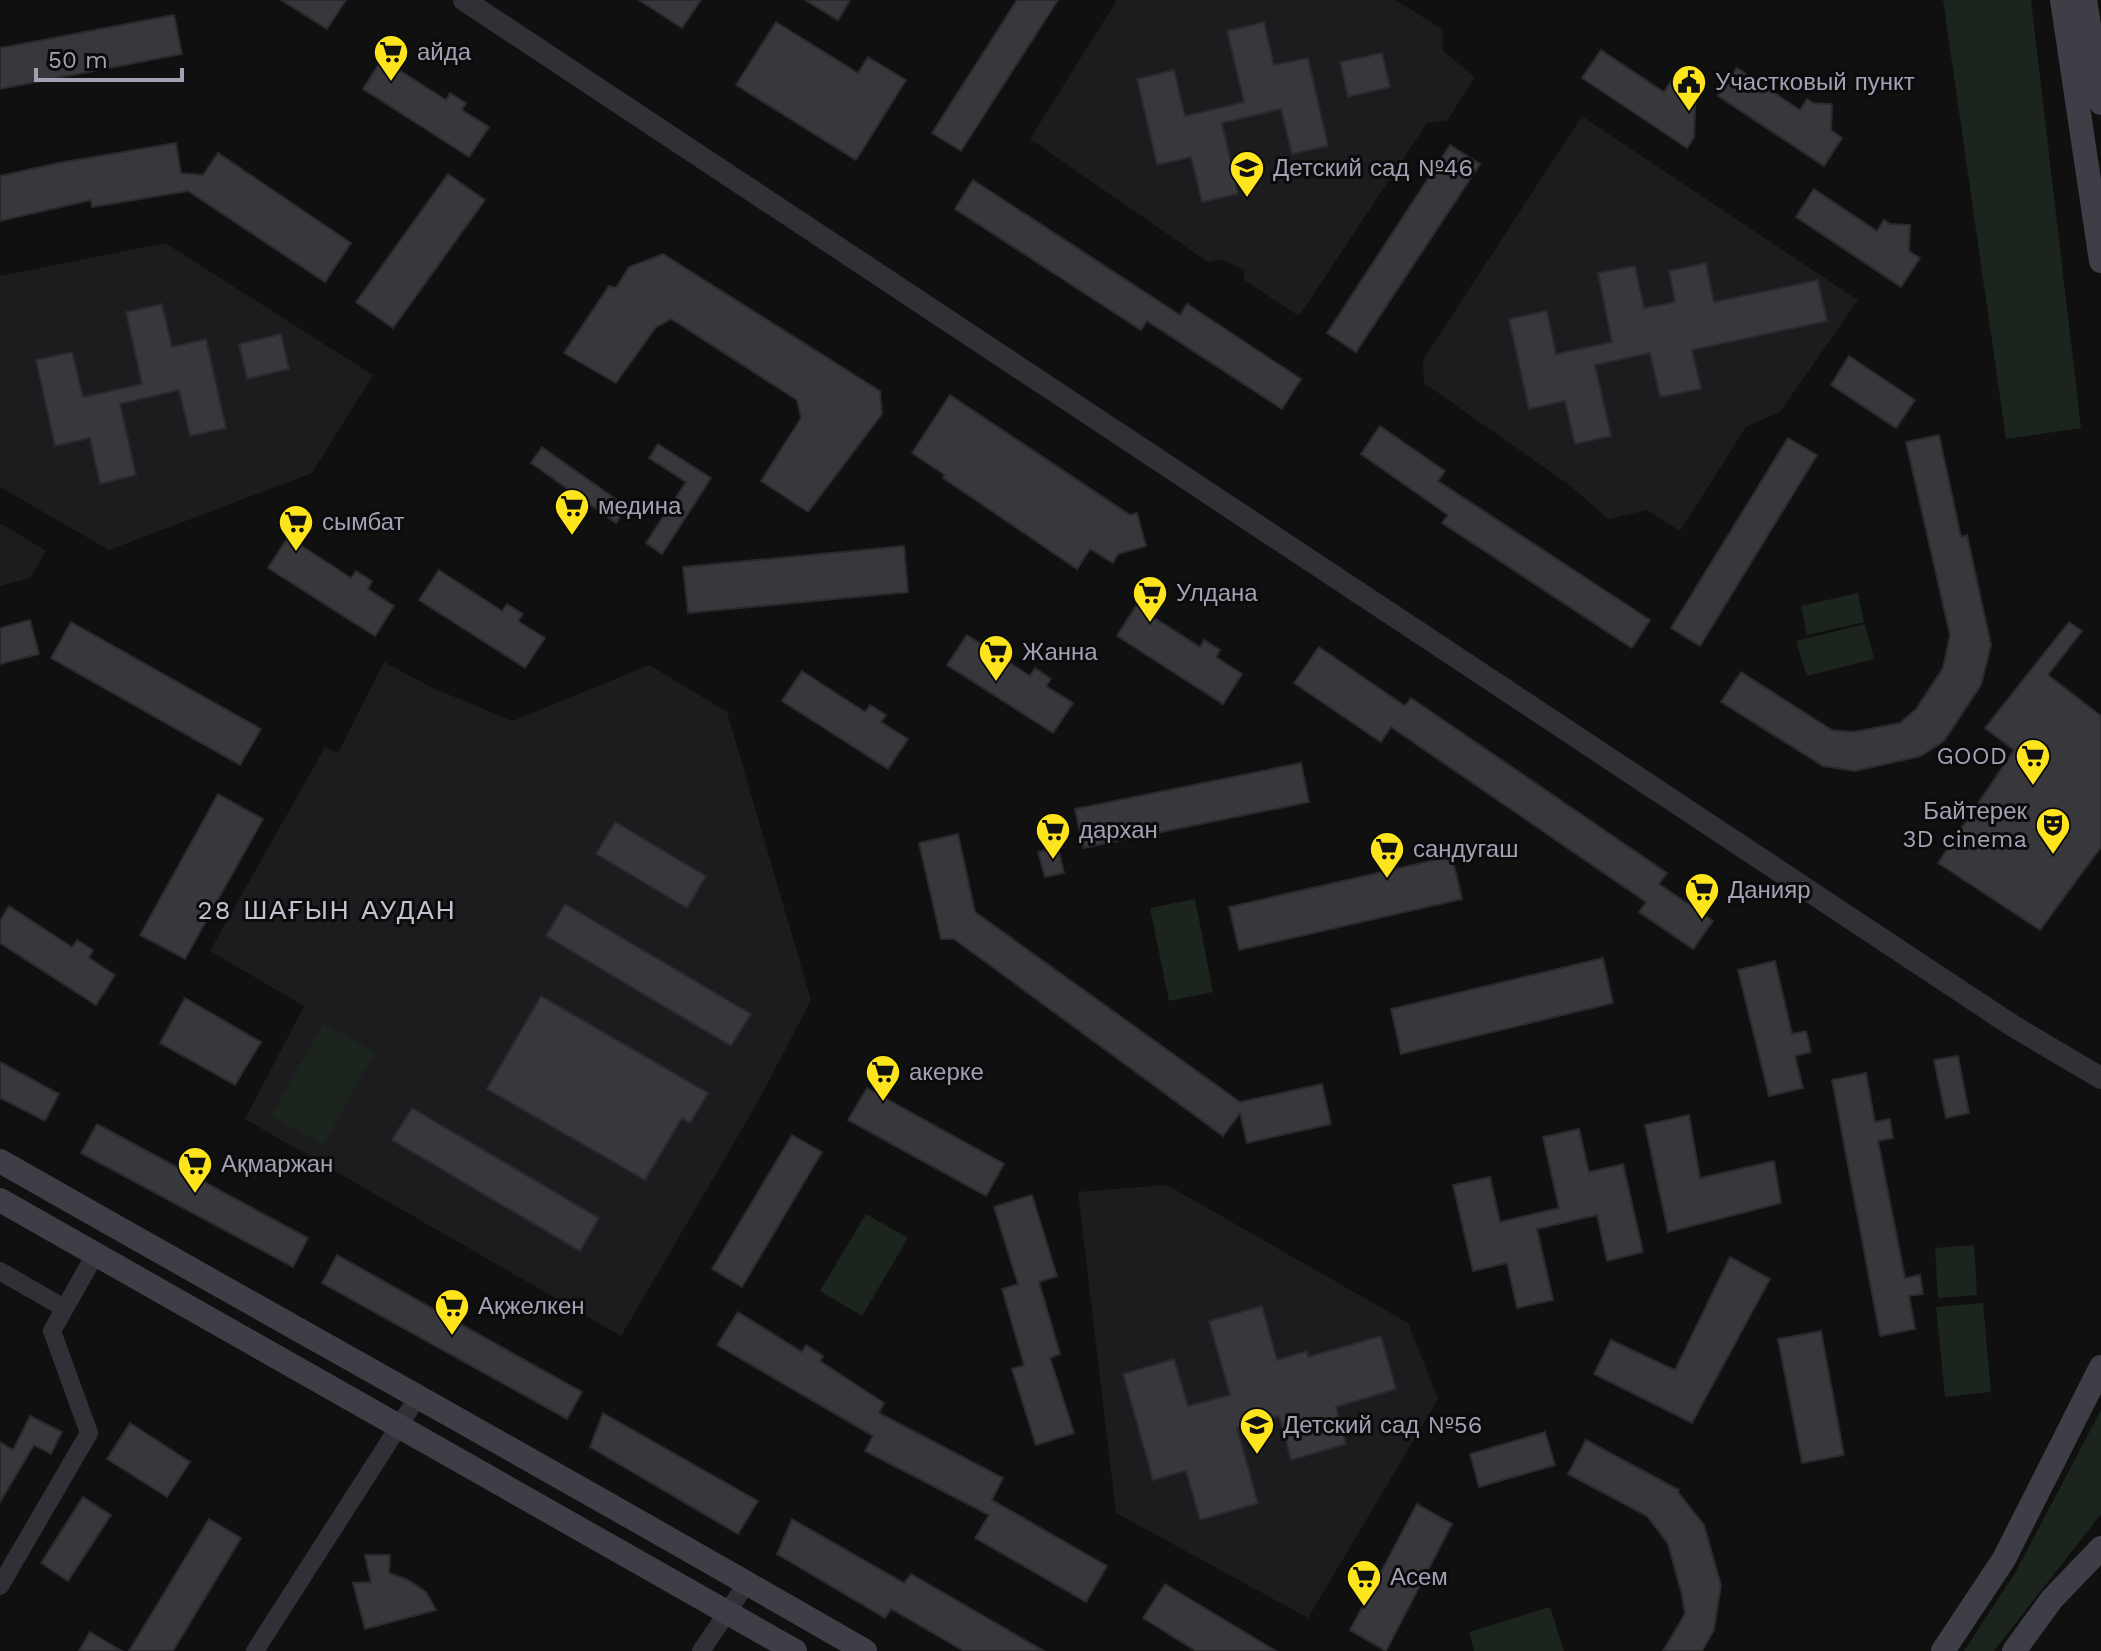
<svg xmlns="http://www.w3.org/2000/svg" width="2101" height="1651" font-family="'Work Sans',sans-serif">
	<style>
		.built { fill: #1c1c1e }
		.green { fill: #1c241e }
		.building { fill: #37373c; stroke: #2a292d; stroke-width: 2 }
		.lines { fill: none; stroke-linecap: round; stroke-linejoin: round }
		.minor { stroke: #313036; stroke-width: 18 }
		.tertiary { stroke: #313036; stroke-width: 22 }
		.secondary { stroke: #3e3f46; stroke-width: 24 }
		.labels { text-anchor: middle; stroke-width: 6; stroke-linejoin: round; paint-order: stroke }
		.poi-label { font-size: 24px; fill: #a0a1b3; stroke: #0b0b0c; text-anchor: start }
		.neighbourhood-label { font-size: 26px; letter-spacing: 2px; fill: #c1c2cf; stroke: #0b0b0c }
	</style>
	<rect width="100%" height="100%" fill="#101011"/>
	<!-- built -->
	<path class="built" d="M1117,0H1396L1443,30V51L1475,77L1447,121L1427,123L1299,316L1244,280V270L1221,259L1208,262L1030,139Z
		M1582,116L1858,300L1780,412L1746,427L1680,531L1647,510L1608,519L1568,484L1424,383L1423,360Z
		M165,243L373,375L312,473L109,550L0,487V276Z
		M0,523L46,551L30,578L0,586Z
		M384,662L435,689L513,721L649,665L727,712L811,1000L759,1100L621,1336L245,1119L304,1006L210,951L325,747L338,753Z
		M1167,1185L1408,1323L1438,1399L1308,1618L1116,1513L1078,1192Z"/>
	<!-- green -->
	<path class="green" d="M1943,0H2031L2081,428L2006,439Z
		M1858,593L1864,622L1807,635L1801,606Z
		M1865,624L1874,659L1807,676L1796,641Z
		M1195,899L1213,992L1169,1001L1150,908Z
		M323,1023L375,1052L323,1145L271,1116Z
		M866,1214L908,1238L862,1316L820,1291Z
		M1974,1245L1977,1295L1938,1298L1935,1248Z
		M1983,1303L1991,1392L1945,1397L1936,1307Z
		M2101,1410V1514L1994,1651H1964L2015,1573Z
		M1550,1607L1564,1651H1474L1469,1632Z"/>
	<!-- building -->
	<path class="building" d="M281,0H346L327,29Z
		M639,0H701L682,28Z
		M805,0H850L838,20Z
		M1017,0H1058L961,151L932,133Z
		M174,15L182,54L0,89V48Z
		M776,22L858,73L868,57L906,80L856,160L736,85Z
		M1264,22L1274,65L1308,58L1328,146L1292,154L1281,109L1222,123L1238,194L1202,202L1191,157L1157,165L1137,79L1174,70L1185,116L1244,102L1227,31Z
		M1601,50L1664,92L1671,81L1677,85L1696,86L1694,137L1687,148L1582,78Z
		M1382,53L1390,87L1348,97L1340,62Z
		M382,59L446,100L450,93L466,103L462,110L489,127L469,157L363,89Z
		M1737,68L1800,110L1807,99L1813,103L1832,104L1831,130L1842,138L1824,166L1718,96Z
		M176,143L181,173L203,175L218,153L351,243L325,282L188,191L92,207L91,200L0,221V176L58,163Z
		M1450,145L1480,164L1356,352L1327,333Z
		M448,174L485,200L393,328L356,302Z
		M973,180L1180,315L1187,304L1301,379L1282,409L1147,321L1141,330L955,209Z
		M1814,189L1877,231L1884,220L1890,224L1910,225L1909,251L1920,258L1901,287L1796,217Z
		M663,254L880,391L882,414L808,512L761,481L801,418L797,400L671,319L656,327L616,383L564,353L609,286L616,288L629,267Z
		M1706,263L1714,302L1818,280L1827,321L1692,350L1701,389L1660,397L1650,353L1595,365L1611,436L1575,444L1565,401L1529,409L1509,319L1547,311L1556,354L1612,342L1598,273L1635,266L1644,308L1675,302L1669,271Z
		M162,304L172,347L206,339L226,428L190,436L179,390L120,404L136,475L100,484L90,438L55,446L36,360L72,352L83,397L142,384L126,312Z
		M281,334L289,369L247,379L239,344Z
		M1849,356L1915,400L1896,428L1831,385Z
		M950,395L1130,515L1137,513L1146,546L1118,554L1113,563L1090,549L1077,569L943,478L945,475L912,453Z
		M1380,426L1445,471L1438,481L1650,620L1632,648L1442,523L1448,515L1361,454Z
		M1939,435L1961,537L1967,535L1991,645L1981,685L1944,741L1921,756L1855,771L1823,766L1721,702L1741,672L1832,730L1853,732L1900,723L1916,709L1943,668L1950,635L1906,442Z
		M1788,438L1817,455L1700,646L1671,628Z
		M658,444L711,478L662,554L646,543L686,482L649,458Z
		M542,447L627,507L616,523L531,463Z
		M288,537L351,578L356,571L372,581L368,589L394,606L375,636L268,568Z
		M904,546L908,592L688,613L683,567Z
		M439,570L502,611L507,604L523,614L518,621L545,638L525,668L419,600Z
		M1136,606L1200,647L1204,640L1220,650L1216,657L1242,674L1223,704L1117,636Z
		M30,620L39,654L0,664V628Z
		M71,622L261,729L240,765L51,658Z
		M2069,622L2082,631L2048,675L2101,716V847L2040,930L1938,863L2014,750L1985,728Z
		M967,635L1030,676L1035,668L1051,679L1046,686L1073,703L1053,733L947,665Z
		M1319,647L1405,706L1411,698L1667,873L1659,884L1713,921L1693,949L1639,912L1646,902L1391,727L1381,742L1294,683Z
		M802,671L865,712L870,705L886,715L881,722L908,739L888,769L782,701Z
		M1301,763L1309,802L1083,848L1075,809Z
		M218,794L263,819L185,959L140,935Z
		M615,822L706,876L687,908L596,854Z
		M958,834L975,912L1240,1102L1322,1084L1331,1124L1247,1143L1240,1113L1223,1136L954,939H941L919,843Z
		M1058,847L1064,873L1045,877L1038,852Z
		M1452,856L1462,899L1239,950L1229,907Z
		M565,904L751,1014L731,1046L546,936Z
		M9,906L72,947L77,940L93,950L89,958L115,975L96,1005L0,943V921Z
		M1603,958L1613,1003L1401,1054L1391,1009Z
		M1775,961L1792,1034L1806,1031L1811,1052L1795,1056L1803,1088L1769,1096L1738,970Z
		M541,996L708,1093L690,1123L682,1118L645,1180L487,1089Z
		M185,998L261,1042L235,1085L160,1043Z
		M1958,1056L1969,1113L1946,1118L1934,1060Z
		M0,1062L59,1094L45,1121L0,1098Z
		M1866,1073L1875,1122L1890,1119L1893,1138L1878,1141L1905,1278L1920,1275L1923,1294L1909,1296L1915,1329L1880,1336L1832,1080Z
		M867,1088L1004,1164L986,1196L848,1120Z
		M412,1108L599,1218L580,1251L392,1140Z
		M1689,1115L1700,1178L1774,1161L1781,1203L1668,1232L1645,1125Z
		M97,1124L308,1238L293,1267L81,1153Z
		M1579,1129L1589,1172L1623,1164L1643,1252L1607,1261L1597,1215L1537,1229L1553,1300L1517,1308L1507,1263L1473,1271L1453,1185L1490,1177L1500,1222L1559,1208L1543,1137Z
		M792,1135L822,1152L742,1287L712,1269Z
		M1032,1195L1057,1276L1039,1282L1060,1354L1050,1358L1074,1433L1036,1445L1012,1369L1024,1365L1002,1289L1018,1284L994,1207Z
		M337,1255L582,1392L567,1419L322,1283Z
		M1730,1257L1770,1279L1692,1423L1594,1374L1611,1340L1675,1370Z
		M1262,1306L1277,1360L1307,1351L1308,1357L1381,1336L1396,1389L1336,1407L1346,1444L1291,1460L1279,1416L1237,1428L1258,1503L1200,1520L1186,1471L1153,1480L1123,1374L1174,1359L1188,1406L1230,1395L1209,1321Z
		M738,1312L802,1352L806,1345L823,1356L820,1361L884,1403L879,1413L1003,1478L992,1500L1107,1566L1086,1602L975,1538L989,1515L865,1451L873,1436L717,1345Z
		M1821,1331L1844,1455L1802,1463L1778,1339Z
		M603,1413L758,1501L738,1534L590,1447Z
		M30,1416L62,1432L51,1454L34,1445L0,1502V1442L13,1450Z
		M130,1423L190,1462L167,1497L107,1459Z
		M1545,1432L1555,1465L1479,1487L1470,1454Z
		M1586,1440L1679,1490L1678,1492L1704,1525L1721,1585L1714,1630L1702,1651H1663L1685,1614L1682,1595L1668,1544L1647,1516L1568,1474Z
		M83,1497L111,1515L68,1581L41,1563Z
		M1417,1504L1452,1524L1386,1651L1350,1630Z
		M209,1519L241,1538L173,1651H129Z
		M792,1519L904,1583L911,1574L1044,1651H964L891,1609L885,1618L777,1554Z
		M365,1555H390L389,1573L408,1580L426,1592L436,1610L365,1629L353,1583L371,1582Z
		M1165,1584L1276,1651H1196L1143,1618Z
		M90,1632L122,1651H79Z"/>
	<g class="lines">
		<!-- minor -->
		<path class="minor" d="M0,1271L64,1308
			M0,1586L89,1433L52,1331L96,1253
			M255,1651L417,1398
			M701,1651L747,1583"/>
		<!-- tertiary -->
		<path class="tertiary" d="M464,0L2013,1026L2101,1078"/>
		<!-- secondary -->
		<path class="secondary" d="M2062,0L2101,261
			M2085,0L2101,103
			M0,1161C288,1325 578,1485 865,1651
			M0,1200L795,1651
			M1943,1651L2004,1559L2101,1367
			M2014,1651L2052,1599L2101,1548"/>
	</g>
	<!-- icons -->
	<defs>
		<g id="supermarket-pin" transform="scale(1.8)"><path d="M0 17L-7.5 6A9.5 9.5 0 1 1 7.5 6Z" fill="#fde41c" stroke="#0b0b0c"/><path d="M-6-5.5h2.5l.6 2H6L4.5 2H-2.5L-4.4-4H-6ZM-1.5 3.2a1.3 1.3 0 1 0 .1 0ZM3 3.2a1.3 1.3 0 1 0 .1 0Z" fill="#111"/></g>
		<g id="civic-pin" transform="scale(1.8)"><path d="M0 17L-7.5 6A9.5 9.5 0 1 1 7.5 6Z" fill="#fde41c" stroke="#0b0b0c"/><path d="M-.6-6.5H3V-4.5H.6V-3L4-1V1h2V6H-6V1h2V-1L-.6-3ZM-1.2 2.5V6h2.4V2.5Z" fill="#111"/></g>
		<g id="school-pin" transform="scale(1.8)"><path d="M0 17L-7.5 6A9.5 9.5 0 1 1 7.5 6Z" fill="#fde41c" stroke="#0b0b0c"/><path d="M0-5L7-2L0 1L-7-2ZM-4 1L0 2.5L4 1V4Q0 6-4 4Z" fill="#111"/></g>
		<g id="theatre-pin" transform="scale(1.8)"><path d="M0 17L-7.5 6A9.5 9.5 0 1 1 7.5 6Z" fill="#fde41c" stroke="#0b0b0c"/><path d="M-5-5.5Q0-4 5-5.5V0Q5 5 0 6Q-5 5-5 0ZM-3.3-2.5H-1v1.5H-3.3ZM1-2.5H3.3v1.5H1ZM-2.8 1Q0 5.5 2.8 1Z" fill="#111"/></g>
	</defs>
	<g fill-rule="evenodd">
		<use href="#supermarket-pin" x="391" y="52"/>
		<use href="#civic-pin" x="1689" y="82"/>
		<use href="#school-pin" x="1247" y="168"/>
		<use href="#supermarket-pin" x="572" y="506"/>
		<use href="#supermarket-pin" x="296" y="522"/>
		<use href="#supermarket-pin" x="1150" y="593"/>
		<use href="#supermarket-pin" x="996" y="652"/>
		<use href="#supermarket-pin" x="2033" y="756"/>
		<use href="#theatre-pin" x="2053" y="825"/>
		<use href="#supermarket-pin" x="1053" y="830"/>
		<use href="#supermarket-pin" x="1387" y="849"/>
		<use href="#supermarket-pin" x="1702" y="890"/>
		<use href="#supermarket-pin" x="883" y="1072"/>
		<use href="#supermarket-pin" x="195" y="1164"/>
		<use href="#supermarket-pin" x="452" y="1306"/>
		<use href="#school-pin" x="1257" y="1425"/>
		<use href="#supermarket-pin" x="1364" y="1577"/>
	</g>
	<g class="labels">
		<!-- poi labels -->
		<g class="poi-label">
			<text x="417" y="60">айда</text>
			<text x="1715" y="90">Участковый пункт</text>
			<text x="1273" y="176">Детский сад №46</text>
			<text x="598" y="514">медина</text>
			<text x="322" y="530">сымбат</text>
			<text x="1176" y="601">Улдана</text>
			<text x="1022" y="660">Жанна</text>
			<text x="2007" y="764" text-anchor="end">GOOD</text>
			<text x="2027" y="819" text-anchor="end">Байтерек<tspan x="2027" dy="28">3D cinema</tspan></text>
			<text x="1079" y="838">дархан</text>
			<text x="1413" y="857">сандугаш</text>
			<text x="1728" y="898">Данияр</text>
			<text x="909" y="1080">акерке</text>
			<text x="221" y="1172">Ақмаржан</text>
			<text x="478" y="1314">Ақжелкен</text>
			<text x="1283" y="1433">Детский сад №56</text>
			<text x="1390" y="1585">Асем</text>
		</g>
		<!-- neighbourhood labels -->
		<g class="neighbourhood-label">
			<text x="327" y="919">28 ШАҒЫН АУДАН</text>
		</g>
	</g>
	<!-- scale -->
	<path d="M36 68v12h146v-12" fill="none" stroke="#a0a1b3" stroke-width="4"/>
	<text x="48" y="68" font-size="24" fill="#a0a1b3" stroke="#0b0b0c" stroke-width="6" paint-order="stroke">50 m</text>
</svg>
